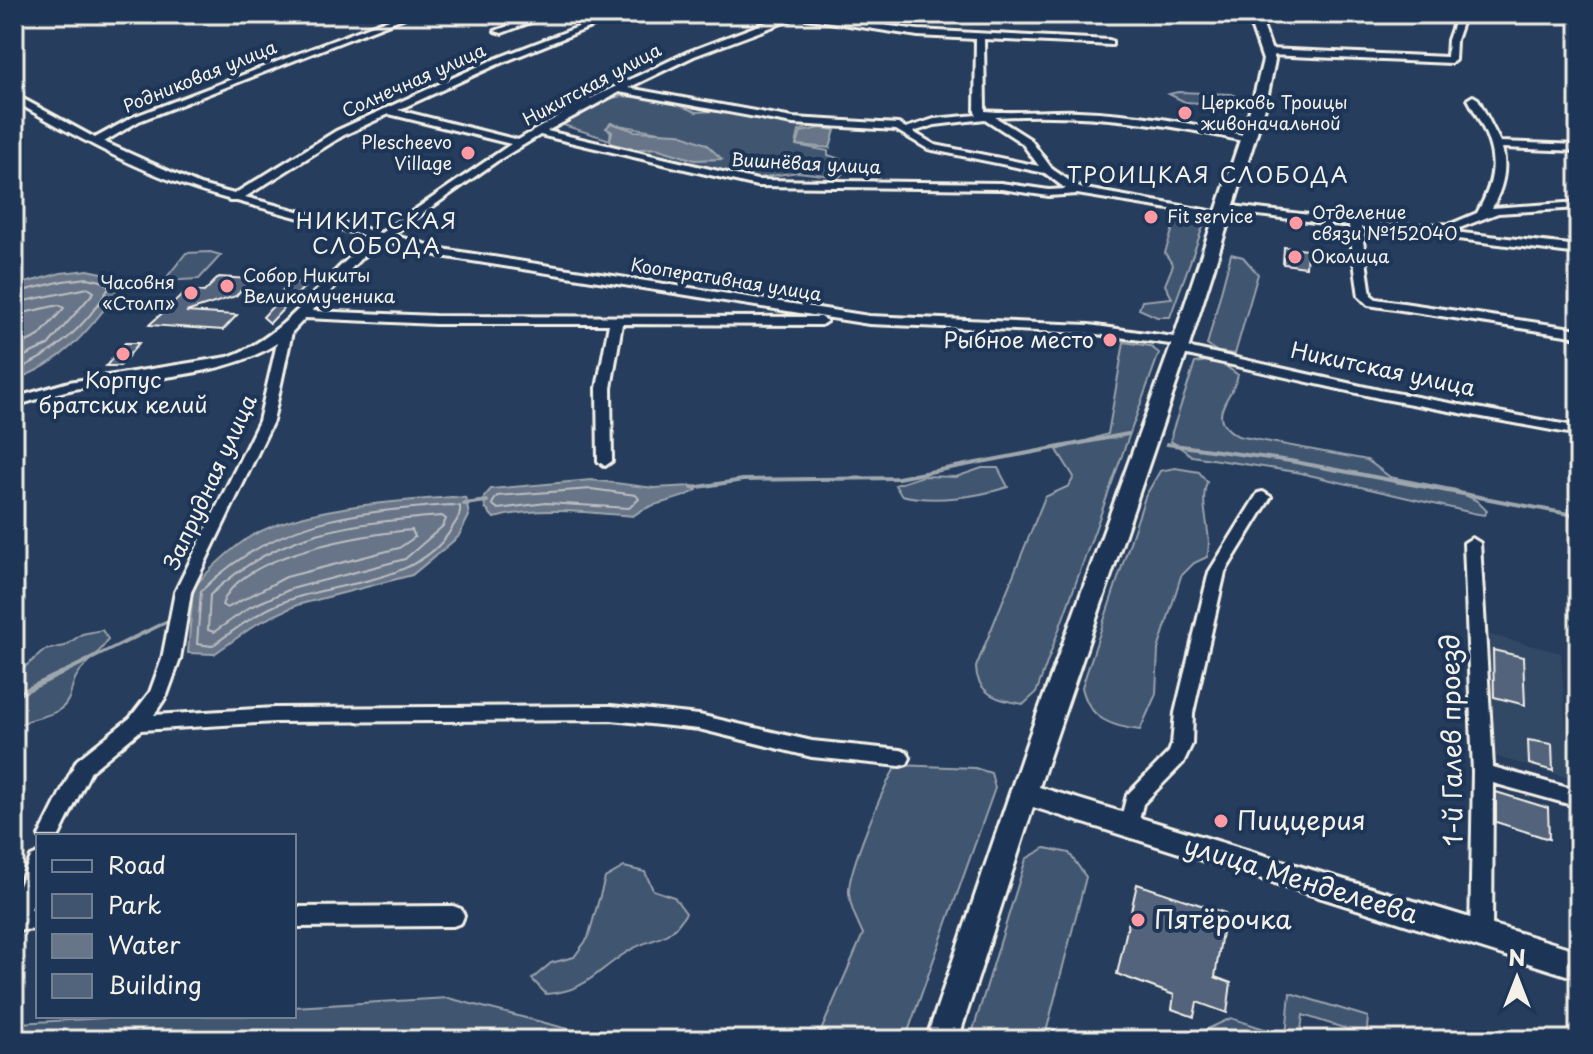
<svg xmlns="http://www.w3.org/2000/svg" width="1593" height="1054" font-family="'Playpen Sans',sans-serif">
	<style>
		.built { fill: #334966 }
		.green { fill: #40546f; stroke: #9aa2ac; stroke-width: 2 }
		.water { fill: #677588; stroke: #9fa7ae; stroke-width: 2 }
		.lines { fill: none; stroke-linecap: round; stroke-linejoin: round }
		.shore { stroke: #bcbfc2; stroke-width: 2 }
		.stream-far1 { stroke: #9fa7ae; stroke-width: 4 }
		.stream { stroke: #9fa7ae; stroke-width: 5 }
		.building { fill: #52647b; stroke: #f4f1e8; stroke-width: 2 }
		.minor-casing { stroke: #f4f1e8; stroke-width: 6 }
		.major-casing { stroke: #f4f1e8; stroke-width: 6 }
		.minor { fill: #1d3557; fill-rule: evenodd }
		.major { fill: #1d3557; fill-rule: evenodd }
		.poi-dot { fill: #ff9aa2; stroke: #1d3557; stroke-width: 3 }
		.labels { text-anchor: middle; stroke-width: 8; stroke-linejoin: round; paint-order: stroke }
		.far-street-label { font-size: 18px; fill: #f4f1e8; stroke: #1d3557 }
		.far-poi-label { font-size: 18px; fill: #f4f1e8; stroke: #1d3557; text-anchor: start }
		.far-quarter-label { font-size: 22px; letter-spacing: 2px; fill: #f4f1e8; stroke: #1d3557 }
		.poi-label { font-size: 22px; fill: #f4f1e8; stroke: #1d3557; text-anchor: end }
		.street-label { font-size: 22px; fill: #f4f1e8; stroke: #1d3557 }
		.near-street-label { font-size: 26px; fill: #f4f1e8; stroke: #1d3557 }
		.near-poi-label { font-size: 26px; fill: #f4f1e8; stroke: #1d3557; text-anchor: start }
	</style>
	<rect width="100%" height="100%" fill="#263d5d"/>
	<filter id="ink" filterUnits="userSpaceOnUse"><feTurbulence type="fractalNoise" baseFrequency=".0125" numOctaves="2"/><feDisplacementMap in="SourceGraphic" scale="16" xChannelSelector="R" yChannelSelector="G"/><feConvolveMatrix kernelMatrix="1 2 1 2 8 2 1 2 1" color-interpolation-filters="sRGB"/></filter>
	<g filter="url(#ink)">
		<!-- built -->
		<path class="built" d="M1490,635L1561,653L1569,778L1491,755Z"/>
		<!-- green -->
		<path class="green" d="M1178,92L1232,94L1238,97L1231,105L1185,102L1169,94Z
			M622,96L666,100L696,112L715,111L808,124L813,126L799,131L796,145L828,151V155L843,160V173L839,177L798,172L752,179L625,150L657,148L695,160L709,150C699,133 633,130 611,123L610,140L560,124L598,101Z
			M1196,216L1203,218L1204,224L1170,317H1157L1139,309L1142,301L1172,298L1165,285L1173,265L1165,253L1176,219Z
			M210,252L221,255L199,279L164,281L186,253Z
			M1231,254L1243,257L1258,274L1235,354L1218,352L1207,345Z
			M1124,342L1150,346L1159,353L1036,693L1024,704C1000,701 977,695 976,667L1045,497L1069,486L1074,477L1057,450L1108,434Z
			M1207,361L1220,362L1238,375C1232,400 1203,416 1238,436L1367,460L1390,477L1456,490L1477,501L1487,511L1484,515L1473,513L1296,472L1192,456L1171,441L1172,432L1195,363Z
			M982,468H998L1008,487C976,497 934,503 901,495L895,485L923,476L956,477Z
			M1175,468L1199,472L1207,482C1198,507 1214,534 1207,557L1194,563L1181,576L1158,650L1156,694L1140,730C1110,726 1089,719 1082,687L1145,497L1160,471Z
			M102,630L108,639C100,655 85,662 76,677C70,688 72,702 59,710C45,719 25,717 14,730V676L45,650L65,646L82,634Z
			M897,765L975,768L991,773L995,788L905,1040H817L863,934C857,920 850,908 849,893C847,872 885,783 897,765Z
			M1045,848L1069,853L1086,877L1044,1040H970L1026,859Z
			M624,867L645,872L653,890L674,897L686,913C667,945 653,935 627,952C595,972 587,991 546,994L532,979L551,963L574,957L588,938L605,878Z
			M1290,993L1368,1017L1366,1040H1350V1030L1303,1015L1300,1037L1310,1040H1287L1286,1037L1261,1029L1260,1040H1184L1231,1018L1286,1036Z
			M448,998L611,1040H14L19,1023L138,1016H294V1007Z"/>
		<!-- water -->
		<path class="water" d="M611,123L635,131L678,133L706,144L722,159L695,160L656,148L625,150L614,146L610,140L612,132L606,128Z
			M820,128L835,130L830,148L797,145L801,132Z
			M88,270L111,275L120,284L118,291C89,331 62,364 14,380V286L61,273Z
			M591,480L654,488L693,486L697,490C677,503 653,500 633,516C588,512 537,506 494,518L485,508L484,497L491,489Z
			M452,497L466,498L469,516L458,537L412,575L297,605L258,623L214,654L188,653L193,588C210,569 231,548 253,535C308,506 390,502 452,497Z"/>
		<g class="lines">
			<!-- shore -->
			<path class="shore" d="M14,293L63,281L88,278L105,282L109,288C86,326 56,354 14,371
				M14,303L88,288L94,292L48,345L14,361
				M14,315L59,305L64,308L39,336L14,348
				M591,489L636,495L639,499L629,508L546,503L498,509L492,504L497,496Z
				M451,505L460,506C461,515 457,520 452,528C420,584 339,581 286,601C259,611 235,629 212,646L197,644L201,591C275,519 352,512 451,505Z
				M442,516L446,519L443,526L405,559L291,589L250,607L214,632L208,630L210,595C279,530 351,523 442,516Z
				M412,530L415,537L399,548L286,577L227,608L222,605C238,554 366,534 412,530Z"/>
			<!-- stream-far1 -->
			<path class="stream-far1" d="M1167,444L1290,461L1579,516
				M692,488L743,480L898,478L1128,434
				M464,504L487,501
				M58,675L174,618"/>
			<!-- stream -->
			<path class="stream" d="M14,696L62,673"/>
		</g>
		<!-- building -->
		<path class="building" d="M1284,247L1307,250L1306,267L1283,264Z
			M219,277L251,279L236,296L186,312L237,315L223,330L149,325L188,290L204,292Z
			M291,282L308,283L270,323L263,317L274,305L269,304Z
			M125,343H139L120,366H106Z
			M1493,650L1523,657L1525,705L1494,697Z
			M1528,740L1552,744L1553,771L1529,764Z
			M1496,792L1548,808L1549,839L1496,822Z
			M1137,884L1225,913L1215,977L1231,983L1227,1013L1197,1002L1194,1017L1172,1009L1174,995L1117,974Z"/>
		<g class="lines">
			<!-- minor casing -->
			<g class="minor-casing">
				<path id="minor" d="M402,14H413L139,121L104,142L200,185L234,194L336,131L490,61L612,14H623L496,65L398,110L518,140L579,104L688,52L788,14H808L918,30L1109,40L1112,41V45L984,39L985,111C1013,114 1048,110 1078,111C1136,113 1194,123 1251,137L1252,139L1247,142C1164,122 1080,112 995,117L1030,139L1052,169L1080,188L1221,213L1225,214V218L1077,194L1049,196L1001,189L757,186L540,135L497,161L392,235L442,249L869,316L1089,325L1181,338L1188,342L1182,346L1379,390L1579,427V435L1379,398L1174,352L1172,349L1177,345L1089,333L869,324L441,256L385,241L362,257L312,311L435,316L821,317L827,321L821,325L622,324L611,388L612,461L605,466L598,461L597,388L609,324H435L305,318L292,332L273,421L191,592L180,659L167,695L154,715L275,708L611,706L699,715L812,741L900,750L907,752L910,758L907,764L900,766L812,757L699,729L611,720L275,722L141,730L91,771L59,836H39L77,760L130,718L150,692L162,659L175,592L259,421L277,343C225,378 136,378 74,389C53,393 34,401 14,406V398L69,382L228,357C292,334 320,275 374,238L237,201H229L228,199C152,179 81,140 14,101V94L95,138L133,117ZM798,17L918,36L976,39L975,112L977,115L934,119L906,128L898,124L793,118L628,88L694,56ZM619,92L793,124L896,130L928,149L1045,173L1066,189L1049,190L1001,183L757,180L547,131ZM389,114L511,144L381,233L245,197L344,135ZM985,119L1022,143L1039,166L935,145L913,132L935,125Z
					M540,14H552L502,33L495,31Z
					M1457,14H1465L1456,40L1455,60L1451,63L1268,55L1264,52L1268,49L1447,57L1448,40Z
					M1473,96L1478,99L1500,142L1579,145V151L1502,148C1508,170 1502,189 1492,208L1579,202V208L1498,213L1457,229L1444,231L1579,246V254L1442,237L1436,234L1440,231L1403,232L1361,227L1371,295L1376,299L1579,329V337L1368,305L1359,296L1349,226L1224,211L1218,208L1224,205L1403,226L1451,224L1477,213C1504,166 1493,144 1468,99Z
					M1263,492L1271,497L1225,572L1193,713L1192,744L1183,763L1143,804L1136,832L1129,835L1122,832L1119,826L1127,795L1169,752L1172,744L1175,713L1209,572L1258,493Z
					M1472,538L1480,543L1493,767L1579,791V807L1493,783L1492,935L1489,942L1481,945L1473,942L1470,935L1473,772L1464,543Z
					M38,854V890L31,909H38V929L22,930L14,934V897L31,857Z
					M453,906L461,909L464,916L461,923L453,926L294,927V907Z"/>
			</g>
			<!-- major casing -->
			<g class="major-casing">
				<path id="major" d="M1247,14H1259L1275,60L1266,104L1188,349L1039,787L1579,951V979L1033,807L958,1040H926L1029,737L1170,349L1252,104L1263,60Z"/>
			</g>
			<!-- minor -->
			<use href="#minor" class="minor"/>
			<!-- major -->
			<use href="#major" class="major"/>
		</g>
	</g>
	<!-- markers -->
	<g class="poi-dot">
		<circle cx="1185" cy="113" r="8"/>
		<circle cx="468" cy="153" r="8"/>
		<circle cx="1151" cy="217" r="8"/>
		<circle cx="1296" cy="223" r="8"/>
		<circle cx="1295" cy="257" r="8"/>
		<circle cx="227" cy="286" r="8"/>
		<circle cx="191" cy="293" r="8"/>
		<circle cx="1110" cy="340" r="8"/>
		<circle cx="123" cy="354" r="8"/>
		<circle cx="1221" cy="821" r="8"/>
		<circle cx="1138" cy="920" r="8"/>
	</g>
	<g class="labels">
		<!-- far-street labels -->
		<g class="far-street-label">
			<text transform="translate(200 77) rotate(-22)" y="6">Родниковая улица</text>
			<text transform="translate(414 81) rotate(-24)" y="6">Солнечная улица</text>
			<text transform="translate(592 85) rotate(-28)" y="6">Никитская улица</text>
			<text transform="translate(806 164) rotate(3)" y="6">Вишнёвая улица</text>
			<text transform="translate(726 280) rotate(9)" y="6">Кооперативная улица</text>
		</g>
		<!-- far-poi labels -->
		<g class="far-poi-label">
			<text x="1201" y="109">Церковь Троицы<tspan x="1201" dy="21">живоначальной</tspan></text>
			<text x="452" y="149" text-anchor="end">Plescheevo<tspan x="452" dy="21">Village</tspan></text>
			<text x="1312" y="219">Отделение<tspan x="1312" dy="21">связи №152040</tspan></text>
			<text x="1167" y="223">Fit service</text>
			<text x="1311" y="263">Околица</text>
			<text x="243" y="282">Собор Никиты<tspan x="243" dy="21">Великомученика</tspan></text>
			<text x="175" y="289" text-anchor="end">Часовня<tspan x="175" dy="21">«Столп»</tspan></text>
		</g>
		<!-- far-quarter labels -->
		<g class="far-quarter-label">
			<text x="1208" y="183">ТРОИЦКАЯ СЛОБОДА</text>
			<text x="377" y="229">НИКИТСКАЯ<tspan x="377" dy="25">СЛОБОДА</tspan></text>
		</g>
		<!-- poi labels -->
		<g class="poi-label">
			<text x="1094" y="348">Рыбное место</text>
			<text x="123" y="388" text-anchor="middle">Корпус<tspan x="123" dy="25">братских келий</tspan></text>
		</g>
		<!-- street labels -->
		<g class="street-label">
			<text transform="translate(1383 369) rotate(12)" y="8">Никитская улица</text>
			<text transform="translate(210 482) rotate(-65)" y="8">Запрудная улица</text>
		</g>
		<!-- near-street labels -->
		<g class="near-street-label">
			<text transform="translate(1452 740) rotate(-91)" y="9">1-й Галев проезд</text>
			<text transform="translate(1301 880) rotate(17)" y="9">улица Менделеева</text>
		</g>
		<!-- near-poi labels -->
		<g class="near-poi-label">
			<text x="1237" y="830">Пиццерия</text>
			<text x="1154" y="929">Пятёрочка</text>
		</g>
	</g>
	<!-- margin -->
	<rect width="1593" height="1054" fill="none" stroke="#1d3557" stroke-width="48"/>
	<rect x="24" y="24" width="1545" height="1006" fill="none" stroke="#f4f1e8" stroke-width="3" filter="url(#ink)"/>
	<!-- legend -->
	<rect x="36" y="834" width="260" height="184" fill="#1d3557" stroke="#738091" stroke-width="2"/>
	<rect x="52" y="860" width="40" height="12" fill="#1d3557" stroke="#738091" stroke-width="2"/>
	<text x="108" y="874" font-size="24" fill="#f4f1e8">Road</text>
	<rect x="52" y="894" width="40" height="24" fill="#40546f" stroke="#738091" stroke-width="2"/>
	<text x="108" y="914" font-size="24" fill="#f4f1e8">Park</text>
	<rect x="52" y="934" width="40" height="24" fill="#677588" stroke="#738091" stroke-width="2"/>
	<text x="108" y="954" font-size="24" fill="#f4f1e8">Water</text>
	<rect x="52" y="974" width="40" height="24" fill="#52647b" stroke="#738091" stroke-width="2"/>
	<text x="108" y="994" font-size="24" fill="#f4f1e8">Building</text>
	<!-- north arrow -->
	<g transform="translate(1517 978)" stroke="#1d3557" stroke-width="6" paint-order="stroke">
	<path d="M0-6L14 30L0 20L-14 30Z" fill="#f4f1e8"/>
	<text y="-12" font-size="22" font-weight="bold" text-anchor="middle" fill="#f4f1e8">N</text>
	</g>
</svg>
